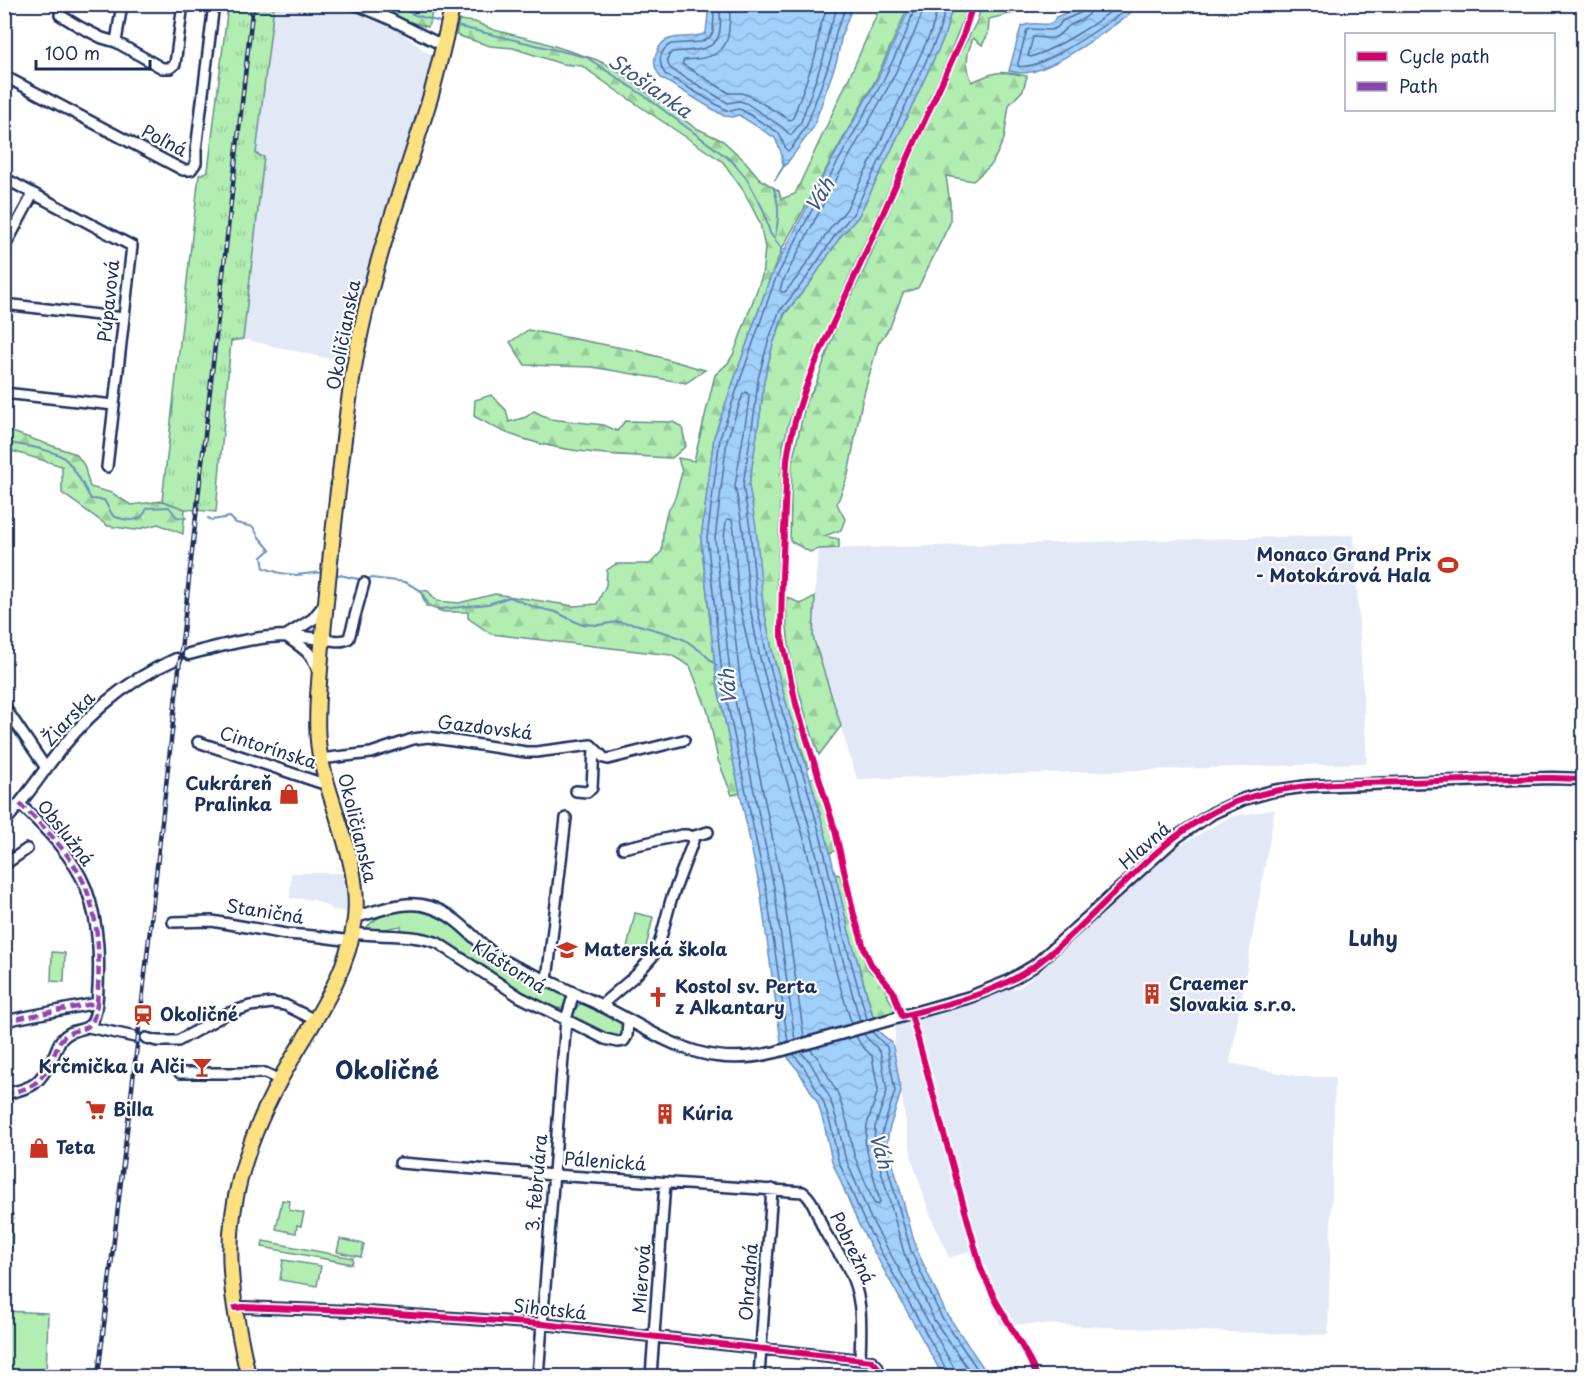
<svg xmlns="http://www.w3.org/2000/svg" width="1588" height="1381" font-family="'Playpen Sans',sans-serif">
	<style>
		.built { fill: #e2e8f6 }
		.grass { fill: url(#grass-tufts); stroke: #668e88; stroke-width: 1.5 }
		.forest { fill: url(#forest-firs); stroke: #668e88; stroke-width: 1.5 }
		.park { fill: #b2edb2; stroke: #668e88; stroke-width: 1.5 }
		.water { fill: url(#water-waves); stroke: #6b90bd; stroke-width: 1.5 }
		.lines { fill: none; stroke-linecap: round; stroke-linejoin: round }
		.shore { stroke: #516f9d; stroke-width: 1.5 }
		.stream { stroke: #6b90bd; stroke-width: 2 }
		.minor-casing { stroke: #1b2f5e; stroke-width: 14 }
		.tertiary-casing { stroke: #1b2f5e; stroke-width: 15 }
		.primary-casing { stroke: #1b2f5e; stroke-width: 18 }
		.minor { stroke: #fff; stroke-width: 9 }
		.tertiary { stroke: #fff; stroke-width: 10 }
		.primary { stroke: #fde080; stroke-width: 14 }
		.rail-casing { stroke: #1b2f5e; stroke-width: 4.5 }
		.rail { stroke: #fff; stroke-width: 2; stroke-dasharray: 7; stroke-linecap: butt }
		.quiet { stroke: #8e44ad; stroke-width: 4.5; stroke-dasharray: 9 4.5; stroke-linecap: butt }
		.cycleway-casing { stroke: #fff; stroke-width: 10 }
		.cycleway { stroke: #d6006c; stroke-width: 6 }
		.labels { text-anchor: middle; stroke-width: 4.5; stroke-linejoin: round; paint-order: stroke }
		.street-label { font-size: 18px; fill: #1b2f5e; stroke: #fff }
		.poi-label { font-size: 18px; font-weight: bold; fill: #1b2f5e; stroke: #fff; text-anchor: start }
		.water-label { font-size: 20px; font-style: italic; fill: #3c5786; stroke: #fff }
		.quarter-label { font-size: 21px; font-weight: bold; fill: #1b2f5e; stroke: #fff }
		.district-label { font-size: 24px; font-weight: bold; fill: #1b2f5e; stroke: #fff }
	</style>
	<defs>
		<pattern id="grass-tufts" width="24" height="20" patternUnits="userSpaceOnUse" patternTransform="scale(1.5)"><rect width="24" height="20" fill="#b2edb2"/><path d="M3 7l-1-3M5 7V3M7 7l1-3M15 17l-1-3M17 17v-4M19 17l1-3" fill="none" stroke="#98cc9c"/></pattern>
		<pattern id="forest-firs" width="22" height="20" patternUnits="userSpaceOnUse" patternTransform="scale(1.5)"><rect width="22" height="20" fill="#b2edb2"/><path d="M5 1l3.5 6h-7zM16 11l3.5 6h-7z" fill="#98cc9c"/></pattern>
		<pattern id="water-waves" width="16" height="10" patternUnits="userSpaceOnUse" patternTransform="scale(1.5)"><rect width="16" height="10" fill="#a1d0fc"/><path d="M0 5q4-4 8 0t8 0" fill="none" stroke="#8ab3da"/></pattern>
	</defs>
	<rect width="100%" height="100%" fill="#fff"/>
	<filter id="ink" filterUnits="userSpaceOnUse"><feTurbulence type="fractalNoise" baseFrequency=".0167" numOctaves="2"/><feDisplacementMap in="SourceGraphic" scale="12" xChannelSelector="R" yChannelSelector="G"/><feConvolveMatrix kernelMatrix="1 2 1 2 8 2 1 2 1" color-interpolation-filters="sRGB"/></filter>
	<g filter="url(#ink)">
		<!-- built -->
		<path class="built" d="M274,5H346L367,18L399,31L440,62L356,357L325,358L243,339L264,157L256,155Z
			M1354,535L1367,763L857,779L813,637L816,574L819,549Z
			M1275,809L1230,1063L1300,1077H1335L1328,1335L1194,1331L1039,1324L1001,1325L978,1275L970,1251L949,1258L928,1209L912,1160L899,1079L884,1054L894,1052L896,1010L1019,988L1050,963L1170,851L1230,817Z
			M291,873H344L347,894V912L334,910L315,900L290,898Z"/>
		<!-- grass -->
		<path class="grass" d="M228,5H274L256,154L264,157L243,339L231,341L216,512L185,509L162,501L199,175L208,171Z"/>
		<!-- forest -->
		<path class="forest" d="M370,5H423L433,10L428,27L400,19L372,7Z
			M881,5H909L876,79L783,247L770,278L714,437L701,539L717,683L740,793L732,795L718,760L708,712L690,666L671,655L491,634L468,618V612H444L426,606L420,590L428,591L437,601L459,603L495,594L574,606L597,604L606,585L607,570L616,564H650L662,551L663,531L666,515L675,498L682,472L678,458L694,461L715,375L728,363L734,353L762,276L765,248L760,223L743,190L723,162L617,91L582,66L562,64L513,48L490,46L456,35L459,20L475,22L494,30L542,42L597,60L612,67L694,127L723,141L745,161L760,179L779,191L781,199L795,194L853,69Z
			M953,5H969L947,60L828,324L789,422L783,446L777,583L781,643L798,720L812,766L808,769L789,713L773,655L763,605L749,486L761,408L764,380L773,344L785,314L810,283L840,237L858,217L889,155L944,37Z
			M982,5H1035L1034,8L989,19L988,34L982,45L973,38C966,56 965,64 972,82C997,70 1000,71 1027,76L1023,90L1009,105L1004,139L992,164L973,181L946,176L950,203V223L918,288L903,293L890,327L878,344L862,401L848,475L837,504L845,519L841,530L824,536L839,539V548L819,549L810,552L790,541L792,462L806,402L816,384L836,327L865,268L897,193L956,61L977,21Z
			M528,330L638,351L705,370L686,383L592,367L525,365L510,342Z
			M491,395L506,410L509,422L526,417L534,411L550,419L604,425L617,431L625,421L673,422L682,427L686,446L672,458C616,455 559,454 507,433C496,429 485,422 474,416L475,400Z
			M9,431L76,454L84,465L90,487L112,493L131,505L162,501L185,509L183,534L158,524L135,530L108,526L62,493V466L5,449V433Z
			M815,596L813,637L841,726L819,755C802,705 783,651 787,597L801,604Z
			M816,777L825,803L835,851L830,853L810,778Z
			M835,874L840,875L865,963L870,972L876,976L883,983L888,997L896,1010L874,1019L848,928Z"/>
		<!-- park -->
		<path class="park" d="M403,909H417L442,918L562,993L566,998L564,1008L554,1009L519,993L447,944L446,941L433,936L402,932L401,926L373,931L365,929C375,917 388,912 403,909Z
			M635,913L653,917L645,952L627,948Z
			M52,952L65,953L64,982L51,981Z
			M580,1004C594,1005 611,1015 623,1023L622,1037L612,1038L572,1018L575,1009Z
			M282,1200L290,1201L289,1210L304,1213L301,1226L297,1225L296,1233L276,1229Z
			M4,1214H13L9,1290H5Z
			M340,1239L364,1244L361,1257L337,1252Z
			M263,1241L353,1258L352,1264L262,1247Z
			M283,1260L321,1266L317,1286L280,1280Z
			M5,1311L48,1313L46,1376H5Z"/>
		<!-- water -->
		<path class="water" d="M704,5H853L842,34L837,60L813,128L785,166L783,165L781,152L775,138L739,115L732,117L724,116L661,78C655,69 652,62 657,52C665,29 689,42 706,33L708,14Z
			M911,5H953L944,37L889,155L858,217L840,237L810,283L784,314L773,344L764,380L761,408L749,486L756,527L763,605L773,655L789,713L810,778L827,840L848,928L872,1013L877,1030L892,1043L894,1052L901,1092L889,1130L887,1143L916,1248L946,1313L989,1376H943L859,1225L832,1161L825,1128L818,1103L798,1070L789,1059L781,1041L760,889L717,683L701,539L714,437L770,278L826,171L878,78Z
			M1084,5H1134V9L1126,17C1103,32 1050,73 1023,73C1019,73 1014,72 1009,71L1021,27C1036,18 1049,32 1056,17Z"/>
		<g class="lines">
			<!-- shore -->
			<path class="shore" d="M710,4L714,15L713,32L710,37L701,42L671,44C658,51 658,63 665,74L726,110L731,111L738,109L742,110L779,133L786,149L788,151L791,149L807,125L831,58L836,32L847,4
				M718,4C721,13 721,20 720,29C719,53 690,50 672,52C667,57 666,63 671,69L728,103L739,101L746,103L782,127L790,135L792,134L801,122L824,56L829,30L839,4
				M728,4C731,13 730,20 729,28C728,56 707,59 684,60L682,64L729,93H741L748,95L790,120L793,118L816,54L820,27L829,4
				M923,4V11L913,36L890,84L837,178L782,283L780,290L782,292H785L799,275L830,229L846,210L877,149L931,32L939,4
				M1085,4L1082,12L1062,21L1058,27L1051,30L1031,29L1027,30L1018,63V66C1040,72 1102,26 1122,13L1128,4
				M1092,4C1091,20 1079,19 1069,26C1063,30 1060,36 1053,38C1046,39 1039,37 1033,37L1028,56L1031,57C1057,48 1099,23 1119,4
				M867,1019L842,930L822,842L805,780L783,714L767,656L757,606L750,528L743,485L755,408L758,379L768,342L779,312L805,280L836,234L853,214L884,152L938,35L947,4
				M872,1032L887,1047L895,1091L883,1129L881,1144L911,1251L941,1316L982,1376
				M864,1034C868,1042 879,1046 881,1055L887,1091L875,1127L874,1145L904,1253L934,1320L973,1376
				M804,1037L782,885L740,679L724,539L726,521L728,519L732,520L734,530C736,557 736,585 741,611C756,689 783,763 804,839C820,900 831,963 852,1024
				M795,1040L774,887L731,681L715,539L727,440L743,394L746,392L749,395L748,407L735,486L743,529L750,608L760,658L776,717L797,782L814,844L835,931L860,1021
				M788,1042L766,888L723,682L707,538L720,438L775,280L831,174L883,81L906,33L916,4
				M810,1049L818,1058L838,1094L847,1122L854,1155L874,1203L878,1205L880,1202L865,1143L867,1125L878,1090L872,1056L861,1045L856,1036
				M801,1052L810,1062L830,1098L838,1125L845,1157L871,1219L954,1368L956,1376
				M793,1054L804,1067L823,1101L831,1126L838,1160L865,1223L947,1371L948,1376"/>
			<!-- stream -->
			<path class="stream" d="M392,4L415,15L444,23
				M452,25L586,57L646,97L732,161L747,179L763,209L770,233L781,248V256
				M775,180L785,164
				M773,187C780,204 779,219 775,237
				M4,443C19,444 48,449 61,456C72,462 84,487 91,499L104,500L113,516C126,521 142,524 147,508L169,507L177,517L186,518
				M208,518L212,520L230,517L236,523L253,527L259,537L270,550L262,557L264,568L280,573L296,575L323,572
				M335,574L358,579L371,578L405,582L420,590L428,604L434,608L442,609L488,604L510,597L534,607L556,612L580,624L599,625L617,622L635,624L670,634L685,640L702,652L717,666"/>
			<!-- minor casing -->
			<g class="minor-casing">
				<path id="minor" d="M62,4L60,15L80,27L102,38L116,42L162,68H170L175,64L183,4
					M355,4L392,20L444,46
					M116,42L122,4
					M4,76L183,170H191L196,163V150L214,4
					M4,178L132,246L107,467
					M4,248L33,194
					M4,304L124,318
					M4,393L114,405
					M323,639C331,640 343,643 349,638L364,583
					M4,706L46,768
					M198,742L327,785
					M320,759L371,753L413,739L428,737L526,752H536L591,745L604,758L608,759L684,740
					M576,791L587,792L592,788L594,748
					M623,848L682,835H687L691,837L708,832
					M4,865L27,849
					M173,922L212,921L286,934L314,936L351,941
					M352,933C381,937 411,933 438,943L520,997L605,1039L618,1042L624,1041L627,1036L628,1021
					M547,980L566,818
					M600,1006L636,975L653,956L660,941L671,900L692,844L693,841L691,837
					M4,1021L97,1003C100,965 100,925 86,888C74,857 44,827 20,804
					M88,1027L135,1037
					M146,1038L157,1041H178L226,1014L250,1006L272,1003L285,1005L315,1020
					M180,1073H265L280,1080
					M4,1094C34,1088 40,1084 53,1057C56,1051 58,1044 61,1040C77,1021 93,1041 97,1003
					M400,1163L554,1175L803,1192C815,1201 818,1219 825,1232C831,1243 839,1253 846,1264C864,1297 861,1323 860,1360
					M235,1308L243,1307L353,1311L542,1324L872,1361L877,1366L881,1376
					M538,1376L566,1019L574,993
					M651,1376L665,1183
					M759,1376L772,1189"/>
			</g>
			<!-- tertiary casing -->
			<g class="tertiary-casing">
				<path id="tertiary" d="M286,636L313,619L326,603
					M289,638C305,649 312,653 319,672
					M189,654C220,646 252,637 285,636C298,636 311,638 323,639
					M4,822C20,805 33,786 47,767C82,719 121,683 176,659
					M355,917C380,911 404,899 430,907C460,916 475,942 499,958C513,967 529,973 544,979C561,987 577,995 594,1002C659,1033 698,1072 776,1052L970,997L1007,982L1034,966L1178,836L1213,813L1244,799L1273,791L1308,786L1551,778L1584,779"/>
			</g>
			<!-- primary casing -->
			<g class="primary-casing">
				<path id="primary" d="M248,1376C241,1342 233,1306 231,1271C226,1203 248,1139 280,1080C308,1028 347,980 355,919C361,865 332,812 321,760C316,739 317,717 318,696C323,627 330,558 338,490C345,431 351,371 365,313C382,239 409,168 431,95C439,65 446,35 453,4"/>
			</g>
			<!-- minor -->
			<use href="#minor" class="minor"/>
			<!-- tertiary -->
			<use href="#tertiary" class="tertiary"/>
			<!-- primary -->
			<use href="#primary" class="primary"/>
			<!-- rail casing -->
			<g class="rail-casing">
				<path id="rail" d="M98,1376L138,1037L253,4"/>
			</g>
			<!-- rail -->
			<use href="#rail" class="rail"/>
			<!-- quiet -->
			<path class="quiet" d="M4,1021L97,1003C100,965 100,925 86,888C74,857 44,827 20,804
				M4,1094C34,1088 40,1084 53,1057C56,1051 58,1044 61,1040C77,1021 93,1041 97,1003"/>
			<!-- cycleway casing -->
			<g class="cycleway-casing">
				<path id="cycleway" d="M973,4L963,36C928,112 894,189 860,265C832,327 796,393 787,460L782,577L781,634L796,704L835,830L854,915L865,951L871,964L893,991L902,1016C947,1004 995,994 1033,967C1096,921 1146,847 1215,811C1274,781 1342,784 1406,782C1454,780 1503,779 1551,778L1584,779
					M911,1014L981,1269L996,1301L1028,1357L1037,1376
					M235,1308L243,1307L353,1311L542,1324L872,1361L877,1366L881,1376"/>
			</g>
			<!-- cycleway -->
			<use href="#cycleway" class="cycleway"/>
		</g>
	</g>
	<!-- icons -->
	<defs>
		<g id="stadium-bare" transform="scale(1.62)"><path d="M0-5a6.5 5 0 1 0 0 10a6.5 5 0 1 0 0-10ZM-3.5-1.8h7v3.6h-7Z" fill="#c8321e" stroke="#fff" stroke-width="2.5" paint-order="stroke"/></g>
		<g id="shop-bare" transform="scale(1.62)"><path d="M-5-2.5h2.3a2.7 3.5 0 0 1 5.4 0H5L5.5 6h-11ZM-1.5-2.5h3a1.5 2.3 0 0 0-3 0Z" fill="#c8321e" stroke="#fff" stroke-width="2.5" paint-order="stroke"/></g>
		<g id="school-bare" transform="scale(1.62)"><path d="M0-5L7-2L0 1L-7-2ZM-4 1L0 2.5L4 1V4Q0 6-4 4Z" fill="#c8321e" stroke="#fff" stroke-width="2.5" paint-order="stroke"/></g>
		<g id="building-bare" transform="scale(1.62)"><path d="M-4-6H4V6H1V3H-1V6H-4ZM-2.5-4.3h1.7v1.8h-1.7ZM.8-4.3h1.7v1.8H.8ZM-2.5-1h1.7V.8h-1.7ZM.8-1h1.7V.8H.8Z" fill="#c8321e" stroke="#fff" stroke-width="2.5" paint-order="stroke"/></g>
		<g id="church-bare" transform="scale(1.62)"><path d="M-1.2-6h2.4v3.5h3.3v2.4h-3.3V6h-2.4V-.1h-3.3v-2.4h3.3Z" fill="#c8321e" stroke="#fff" stroke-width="2.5" paint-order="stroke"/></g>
		<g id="station-bare" transform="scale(1.62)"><path d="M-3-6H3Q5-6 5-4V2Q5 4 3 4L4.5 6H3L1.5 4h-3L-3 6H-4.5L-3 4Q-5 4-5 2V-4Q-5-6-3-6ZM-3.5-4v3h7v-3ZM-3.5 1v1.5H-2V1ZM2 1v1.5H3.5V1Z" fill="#c8321e" stroke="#fff" stroke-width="2.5" paint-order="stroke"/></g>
		<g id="bar-bare" transform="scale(1.62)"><path d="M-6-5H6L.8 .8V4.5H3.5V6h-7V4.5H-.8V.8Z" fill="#c8321e" stroke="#fff" stroke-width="2.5" paint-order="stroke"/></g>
		<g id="supermarket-bare" transform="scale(1.62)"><path d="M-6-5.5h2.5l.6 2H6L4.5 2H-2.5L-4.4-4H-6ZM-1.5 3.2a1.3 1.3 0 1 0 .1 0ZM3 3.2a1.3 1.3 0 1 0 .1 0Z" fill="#c8321e" stroke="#fff" stroke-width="2.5" paint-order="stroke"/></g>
	</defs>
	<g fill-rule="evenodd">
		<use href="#stadium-bare" x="1448" y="565"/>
		<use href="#shop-bare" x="289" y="794"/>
		<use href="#school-bare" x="567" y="950"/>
		<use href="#building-bare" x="1152" y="994"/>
		<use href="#church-bare" x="658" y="997"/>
		<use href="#station-bare" x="143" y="1015"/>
		<use href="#bar-bare" x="202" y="1067"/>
		<use href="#supermarket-bare" x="96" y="1110"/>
		<use href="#building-bare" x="665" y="1114"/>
		<use href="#shop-bare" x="39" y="1148"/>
	</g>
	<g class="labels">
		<!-- street labels -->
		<g class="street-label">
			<text transform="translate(164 141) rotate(27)" y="6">Poľná</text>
			<text transform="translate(109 301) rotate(-84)" y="6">Púpavová</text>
			<text transform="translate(344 335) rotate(-79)" y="6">Okoličianska</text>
			<text transform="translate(69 719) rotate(-47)" y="6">Žiarska</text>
			<text transform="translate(485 728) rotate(7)" y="6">Gazdovská</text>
			<text transform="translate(268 748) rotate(18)" y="6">Cintorínska</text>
			<text transform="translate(357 828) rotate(76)" y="6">Okoličianska</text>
			<text transform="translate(65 833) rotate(52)" y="6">Obslužná</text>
			<text transform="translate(1145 846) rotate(-41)" y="6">Hlavná</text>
			<text transform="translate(265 912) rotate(9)" y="6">Staničná</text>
			<text transform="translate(509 967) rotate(32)" y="6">Kláštorná</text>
			<text transform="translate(605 1162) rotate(4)" y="6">Pálenická</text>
			<text transform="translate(537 1183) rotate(-85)" y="6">3. februára</text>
			<text transform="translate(852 1248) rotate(64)" y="6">Pobrežná</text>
			<text transform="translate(642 1279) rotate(-86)" y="6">Mierová</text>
			<text transform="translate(749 1282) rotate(-86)" y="6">Ohradná</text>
			<text transform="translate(550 1310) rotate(6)" y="6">Sihotská</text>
		</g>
		<!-- poi labels -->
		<g class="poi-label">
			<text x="1431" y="561" text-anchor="end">Monaco Grand Prix<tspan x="1431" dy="21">- Motokárová Hala</tspan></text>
			<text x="272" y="790" text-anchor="end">Cukráreň<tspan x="272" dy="21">Pralinka</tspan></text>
			<text x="584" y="956">Materská škola</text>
			<text x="1169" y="990">Craemer<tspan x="1169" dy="21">Slovakia s.r.o.</tspan></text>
			<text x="675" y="993">Kostol sv. Perta<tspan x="675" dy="21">z Alkantary</tspan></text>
			<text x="160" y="1021">Okoličné</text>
			<text x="185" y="1073" text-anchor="end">Krčmička u Alči</text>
			<text x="113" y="1116">Billa</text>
			<text x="682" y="1120">Kúria</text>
			<text x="56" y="1154">Teta</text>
		</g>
		<!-- water labels -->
		<g class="water-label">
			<text transform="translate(650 86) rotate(35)" y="7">Stošianka</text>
			<text transform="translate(820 195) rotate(-58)" y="7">Váh</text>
			<text transform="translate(728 687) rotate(-94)" y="7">Váh</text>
			<text transform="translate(881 1151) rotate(74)" y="7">Váh</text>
		</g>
		<!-- quarter labels -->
		<g class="quarter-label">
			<text x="1373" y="946">Luhy</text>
		</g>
		<!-- district labels -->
		<g class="district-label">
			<text x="387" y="1079">Okoličné</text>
		</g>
	</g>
	<!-- margin -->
	<rect width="1588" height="1381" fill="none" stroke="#fff" stroke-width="24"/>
	<rect x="12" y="12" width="1564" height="1357" fill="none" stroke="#1b2f5e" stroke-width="2" filter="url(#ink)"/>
	<!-- legend -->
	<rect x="1345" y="33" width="210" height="78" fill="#ffffff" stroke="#a4acbf" stroke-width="1.5"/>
	<rect x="1357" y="52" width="30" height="9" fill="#d6006c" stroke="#a4acbf" stroke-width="1.5"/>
	<text x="1399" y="63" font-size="18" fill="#1b2f5e">Cycle path</text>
	<rect x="1357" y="82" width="30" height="9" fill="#8e44ad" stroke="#a4acbf" stroke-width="1.5"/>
	<text x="1399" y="93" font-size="18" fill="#1b2f5e">Path</text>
	<!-- scale -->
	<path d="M36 60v9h114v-9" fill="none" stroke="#1b2f5e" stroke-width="3"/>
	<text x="45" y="60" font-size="18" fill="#1b2f5e" stroke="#ffffff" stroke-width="4.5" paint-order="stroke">100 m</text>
</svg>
